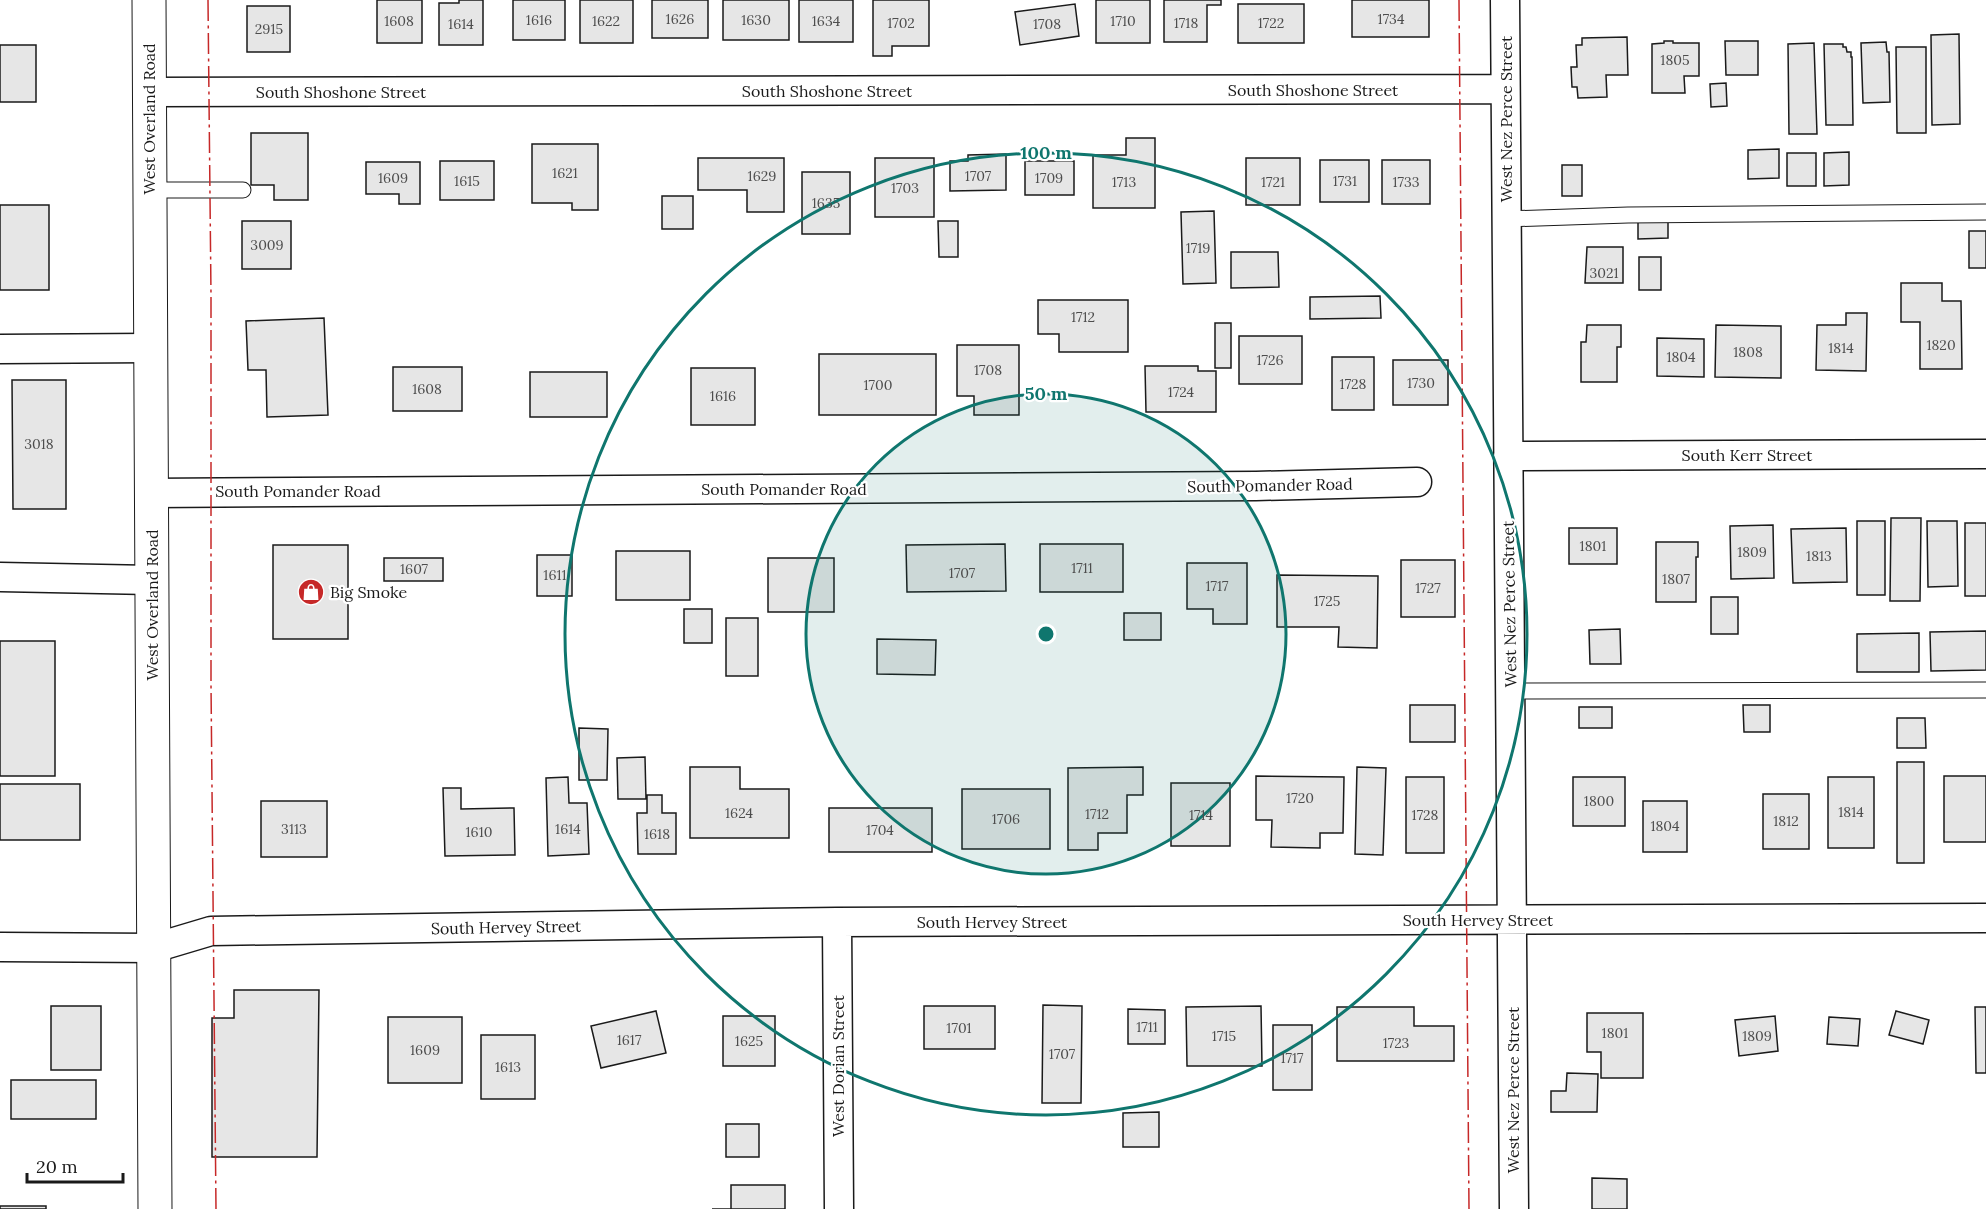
<svg xmlns="http://www.w3.org/2000/svg" width="1986" height="1209" font-family="Lora,serif">
	<style>
		.building { fill: #e6e6e6; stroke: #1a1a1a; stroke-width: 1.5 }
		.lines { fill: none; stroke-linecap: round; stroke-linejoin: round }
		.lane-casing { stroke: #1a1a1a; stroke-width: 17 }
		.street-casing { stroke: #1a1a1a; stroke-width: 31 }
		.primary-casing { stroke: #1a1a1a; stroke-width: 35 }
		.lane { stroke: #fff; stroke-width: 15 }
		.street { stroke: #fff; stroke-width: 28 }
		.primary { stroke: #fff; stroke-width: 33 }
		.power { stroke: #c62828; stroke-width: 1.5; stroke-dasharray: 21 4.5 3 4.5; stroke-linecap: butt }
		.ring { fill: none; stroke: #0f766e; stroke-width: 3 }
		.labels { text-anchor: middle; stroke-width: 4.5; stroke-linejoin: round; paint-order: stroke }
		.number-label { font-size: 14px; fill: #4d4d4d }
		.street-label { font-size: 16px; fill: #1a1a1a; stroke: #fff }
		.poi-label { font-size: 16px; fill: #1a1a1a; stroke: #fff; text-anchor: start }
		.centre { fill: #0f766e; stroke: #fff; stroke-width: 3 }
		.ring-label { font-size: 18px; text-anchor: middle; font-weight: bold; fill: #0f766e; stroke: #fff; stroke-width: 4.5; stroke-linejoin: round; paint-order: stroke }
	</style>
	<rect width="100%" height="100%" fill="#fff"/>
	<!-- building -->
	<path class="building" d="M377,0H422V43H377Z
		M459,0H483V45H439V3H459Z
		M513,0H565V40H513Z
		M580,0H633V43H580Z
		M652,0H708V38H652Z
		M723,0H789V40H723Z
		M799,0H853V42H799Z
		M873,0H929V46H892V56H873Z
		M1096,0H1150V43H1096Z
		M1164,0H1221V5H1207V42H1164Z
		M1352,0H1429V37H1352Z
		M1075,4L1079,36L1020,45L1015,12Z
		M1238,4H1304V43H1238Z
		M247,6H290V52H247Z
		M1959,34L1960,124L1932,125L1931,35Z
		M1627,37L1628,75H1606L1607,97L1578,98L1577,87H1572L1571,67H1577L1576,45H1582V38Z
		M1664,41H1673V43H1699V76H1684L1685,93H1652V44L1664,43Z
		M1725,41H1758V75H1726Z
		M1886,42L1887,52H1889L1890,102L1863,103L1861,43Z
		M1814,43L1817,134H1789L1788,44Z
		M1824,44H1843V47H1846L1847,52H1851V57H1852L1853,125H1826Z
		M0,45H36V102H0Z
		M1896,47H1926V133H1897Z
		M1726,83L1727,106L1711,107L1710,84Z
		M251,133H308V200H274V185H251Z
		M1126,138H1155V208H1093V155H1126Z
		M532,144H598V210H572V203H532Z
		M1779,149V178L1748,179V150Z
		M1849,152V185L1824,186V153Z
		M1787,153H1816V186H1787Z
		M1006,154V190L950,191V161H968V155Z
		M698,158H784V212H747V190H698Z
		M875,158H934V217H875Z
		M1246,158H1300V205H1246Z
		M1320,160H1369V202H1320Z
		M1382,160H1430V204H1382Z
		M440,161H494V200H440Z
		M1025,161H1074V195H1025Z
		M366,162H420V204H399V194H366Z
		M1562,165H1582V196H1562Z
		M802,172H850V234H802Z
		M662,196H693V229H662Z
		M0,205H49V290H0Z
		M1214,211L1216,283L1183,284L1181,212Z
		M242,221H291V269H242Z
		M938,221H958V257H939Z
		M1668,221V238L1638,239V222Z
		M1969,231H1986V268H1969Z
		M1587,247H1623V283H1585Z
		M1231,252H1278L1279,287L1231,288Z
		M1639,257H1661V290H1639Z
		M1901,283H1942V301H1961L1962,369H1920V322H1901Z
		M1380,296L1381,318L1310,319V297Z
		M1038,300H1128V352H1059V334H1038Z
		M1846,313H1867L1866,371L1816,370L1817,325H1846Z
		M324,318L328,415L267,417L266,370H248L246,321Z
		M1215,323H1231V368H1215Z
		M1587,325H1621V347H1617V382H1581V342H1586Z
		M1716,325L1781,326V378L1715,377Z
		M1239,336H1302V384H1239Z
		M1657,338L1704,339V377L1657,376Z
		M957,345H1019V415H974V396H957Z
		M819,354H936V415H819Z
		M1332,357H1374V410H1332Z
		M1393,360H1448V405H1393Z
		M1145,366H1198V371H1216V412H1146Z
		M393,367H462V411H393Z
		M691,368H755V425H691Z
		M530,372H607V417H530Z
		M12,380H66V509H13Z
		M1891,518H1921L1920,601H1890Z
		M1857,521H1885V595H1857Z
		M1927,521H1957L1958,586L1928,587Z
		M1965,523H1986V596H1965Z
		M1773,525L1774,578L1731,579L1730,526Z
		M1569,528H1617V564H1569Z
		M1846,528L1847,582L1793,583L1791,529Z
		M1656,542H1698V557H1696V602H1656Z
		M1005,544L1006,591L907,592L906,545Z
		M1040,544H1123V592H1040Z
		M273,545H348V639H273Z
		M616,551H690V600H616Z
		M537,555H572V596H537Z
		M384,558H443V581H384Z
		M768,558H834V612H768Z
		M1401,560H1455V617H1401Z
		M1187,563H1247V624H1213V609H1187Z
		M1277,575L1378,576L1377,648L1338,647L1339,627H1277Z
		M1711,597H1738V634H1711Z
		M684,609H712V643H684Z
		M1124,613H1161V640H1124Z
		M726,618H758V676H726Z
		M1620,629L1621,664H1590L1589,630Z
		M1986,631V670L1931,671L1930,632Z
		M1919,633V672H1857V634Z
		M877,639L936,640L935,675L877,674Z
		M0,641H55V776H0Z
		M1410,705H1455V742H1410Z
		M1743,705H1770V732H1744Z
		M1579,707H1612V728H1579Z
		M1897,718H1925L1926,748H1897Z
		M579,728L608,729L607,780H579Z
		M645,757L646,799H618L617,758Z
		M1897,762H1924V863H1897Z
		M690,767H740V789H789V838H690Z
		M1143,767V795H1127V833H1098V850H1068V768Z
		M1357,767L1386,768L1383,855L1355,854Z
		M1256,776L1344,777L1343,833H1320V848L1271,847L1272,820H1256Z
		M1944,776H1986V842H1944Z
		M568,777L569,803H587L589,854L548,856L546,778Z
		M1406,777H1444V853H1406Z
		M1573,777H1625V826H1573Z
		M1828,777H1874V848H1828Z
		M1171,783H1230V846H1171Z
		M0,784H80V840H0Z
		M443,788H461V809L514,808L515,855L445,856Z
		M962,789H1050V849H962Z
		M1763,794H1809V849H1763Z
		M647,795H662V813H676V854H638L637,813H647Z
		M261,801H327V857H261Z
		M1643,801H1687V852H1643Z
		M829,808H932V852H829Z
		M234,990H319L317,1157H212V1018H234Z
		M1043,1005L1082,1006L1081,1103H1042Z
		M51,1006H101V1070H51Z
		M924,1006H995V1049H924Z
		M1261,1006L1262,1066H1187L1186,1007Z
		M1337,1007H1414V1026H1454V1061H1337Z
		M1975,1007H1986V1073H1976Z
		M1128,1009L1165,1010V1044H1128Z
		M656,1011L666,1053L601,1068L591,1026Z
		M1896,1011L1929,1020L1923,1044L1889,1035Z
		M1587,1013H1643V1078H1601V1052H1587Z
		M723,1016H775V1066H723Z
		M1775,1016L1778,1051L1739,1056L1735,1020Z
		M388,1017H462V1083H388Z
		M1829,1017L1860,1019L1858,1046L1827,1044Z
		M1273,1025H1312V1090H1273Z
		M481,1035H535V1099H481Z
		M1567,1073L1598,1074L1597,1112H1551V1091H1566Z
		M11,1080H96V1119H11Z
		M1159,1112V1147H1123V1113Z
		M726,1124H759V1157H726Z
		M1592,1178L1627,1179V1209H1592Z
		M731,1185H785V1209H712H731Z
		M0,1206H46V1209H0Z"/>
	<g class="lines">
		<!-- lane casing -->
		<g class="lane-casing">
			<path id="lane" d="M150,190H243
				M1506,219L1628,215L1986,212
				M1510,691L1986,690"/>
		</g>
		<!-- street casing -->
		<g class="street-casing">
			<path id="street" d="M1505,0L1514,1209
				M149,92L1505,89
				M0,349L150,348
				M1508,456L1986,454
				M151,493L1256,486L1417,482
				M0,577L151,580
				M837,922L839,1209
				M0,947L154,948L211,931L837,922L1986,918"/>
		</g>
		<!-- primary casing -->
		<g class="primary-casing">
			<path id="primary" d="M149,0L155,1209"/>
		</g>
		<!-- lane -->
		<use href="#lane" class="lane"/>
		<!-- street -->
		<use href="#street" class="street"/>
		<!-- primary -->
		<use href="#primary" class="primary"/>
		<!-- power -->
		<path class="power" d="M208,0L211,295V684L216,1209
			M1459,0L1469,1209"/>
	</g>
	<!-- distance rings -->
	<circle cx="1046" cy="634" r="240" fill="#0f766e" fill-opacity=".12"/>
	<g class="ring">
		<circle cx="1046" cy="634" r="240"/>
		<circle cx="1046" cy="634" r="481"/>
	</g>
	<!-- icons -->
	<defs>
		<g id="shop-disc" transform="scale(1.35)"><circle r="9.5" fill="#c62828" stroke="#fff"/><path d="M-5-2.5h2.3a2.7 3.5 0 0 1 5.4 0H5L5.5 6h-11ZM-1.5-2.5h3a1.5 2.3 0 0 0-3 0Z" fill="#fff"/></g>
	</defs>
	<g fill-rule="evenodd">
		<use href="#shop-disc" x="311" y="592"/>
	</g>
	<g class="labels">
		<!-- number labels -->
		<g class="number-label">
			<text x="680" y="24">1626</text>
			<text x="1391" y="24">1734</text>
			<text x="539" y="25">1616</text>
			<text x="756" y="25">1630</text>
			<text x="399" y="26">1608</text>
			<text x="606" y="26">1622</text>
			<text x="826" y="26">1634</text>
			<text x="1123" y="26">1710</text>
			<text x="901" y="28">1702</text>
			<text x="1186" y="28">1718</text>
			<text x="1271" y="28">1722</text>
			<text x="461" y="29">1614</text>
			<text x="1047" y="29">1708</text>
			<text x="269" y="34">2915</text>
			<text x="1675" y="65">1805</text>
			<text x="565" y="178">1621</text>
			<text x="762" y="181">1629</text>
			<text x="978" y="181">1707</text>
			<text x="393" y="183">1609</text>
			<text x="1049" y="183">1709</text>
			<text x="467" y="186">1615</text>
			<text x="1345" y="186">1731</text>
			<text x="1124" y="187">1713</text>
			<text x="1273" y="187">1721</text>
			<text x="1406" y="187">1733</text>
			<text x="905" y="193">1703</text>
			<text x="826" y="208">1635</text>
			<text x="267" y="250">3009</text>
			<text x="1198" y="253">1719</text>
			<text x="1604" y="278">3021</text>
			<text x="1083" y="322">1712</text>
			<text x="1941" y="350">1820</text>
			<text x="1841" y="353">1814</text>
			<text x="1748" y="357">1808</text>
			<text x="1681" y="362">1804</text>
			<text x="1270" y="365">1726</text>
			<text x="988" y="375">1708</text>
			<text x="1421" y="388">1730</text>
			<text x="1353" y="389">1728</text>
			<text x="878" y="390">1700</text>
			<text x="427" y="394">1608</text>
			<text x="1181" y="397">1724</text>
			<text x="723" y="401">1616</text>
			<text x="39" y="449">3018</text>
			<text x="1593" y="551">1801</text>
			<text x="1752" y="557">1809</text>
			<text x="1819" y="561">1813</text>
			<text x="1082" y="573">1711</text>
			<text x="414" y="574">1607</text>
			<text x="962" y="578">1707</text>
			<text x="555" y="580">1611</text>
			<text x="1676" y="584">1807</text>
			<text x="1217" y="591">1717</text>
			<text x="1428" y="593">1727</text>
			<text x="1327" y="606">1725</text>
			<text x="1300" y="803">1720</text>
			<text x="1599" y="806">1800</text>
			<text x="1851" y="817">1814</text>
			<text x="739" y="818">1624</text>
			<text x="1097" y="819">1712</text>
			<text x="1201" y="820">1714</text>
			<text x="1425" y="820">1728</text>
			<text x="1006" y="824">1706</text>
			<text x="1786" y="826">1812</text>
			<text x="1665" y="831">1804</text>
			<text x="294" y="834">3113</text>
			<text x="568" y="834">1614</text>
			<text x="880" y="835">1704</text>
			<text x="479" y="837">1610</text>
			<text x="657" y="839">1618</text>
			<text x="1147" y="1032">1711</text>
			<text x="959" y="1033">1701</text>
			<text x="1615" y="1038">1801</text>
			<text x="1224" y="1041">1715</text>
			<text x="1757" y="1041">1809</text>
			<text x="629" y="1045">1617</text>
			<text x="749" y="1046">1625</text>
			<text x="1396" y="1048">1723</text>
			<text x="425" y="1055">1609</text>
			<text x="1062" y="1059">1707</text>
			<text x="1292" y="1063">1717</text>
			<text x="508" y="1072">1613</text>
		</g>
		<!-- street labels -->
		<g class="street-label">
			<text x="1313" y="96">South Shoshone Street</text>
			<text x="827" y="97">South Shoshone Street</text>
			<text x="341" y="98">South Shoshone Street</text>
			<text transform="translate(149 119) rotate(-90)" y="6">West Overland Road</text>
			<text transform="translate(1506 119) rotate(-90)" y="6">West Nez Perce Street</text>
			<text x="1747" y="461">South Kerr Street</text>
			<text transform="translate(1270 485) rotate(-1)" y="6">South Pomander Road</text>
			<text x="784" y="495">South Pomander Road</text>
			<text x="298" y="497">South Pomander Road</text>
			<text transform="translate(1509 604) rotate(-91)" y="6">West Nez Perce Street</text>
			<text transform="translate(152 605) rotate(-90)" y="6">West Overland Road</text>
			<text x="1478" y="926">South Hervey Street</text>
			<text x="992" y="928">South Hervey Street</text>
			<text transform="translate(506 927) rotate(-1)" y="6">South Hervey Street</text>
			<text transform="translate(838 1066) rotate(-90)" y="6">West Dorian Street</text>
			<text transform="translate(1513 1090) rotate(-90)" y="6">West Nez Perce Street</text>
		</g>
		<!-- poi labels -->
		<g class="poi-label">
			<text x="330" y="598">Big Smoke</text>
		</g>
	</g>
	<circle cx="1046" cy="634" r="9" class="centre"/>
	<g class="ring-label">
		<text x="1046" y="159">100 m</text>
		<text x="1046" y="400">50 m</text>
	</g>
	<!-- scale -->
	<path d="M27 1173v9h96v-9" fill="none" stroke="#1a1a1a" stroke-width="3"/>
	<text x="36" y="1173" font-size="18" fill="#1a1a1a" stroke="#ffffff" stroke-width="4.5" paint-order="stroke">20 m</text>
</svg>
